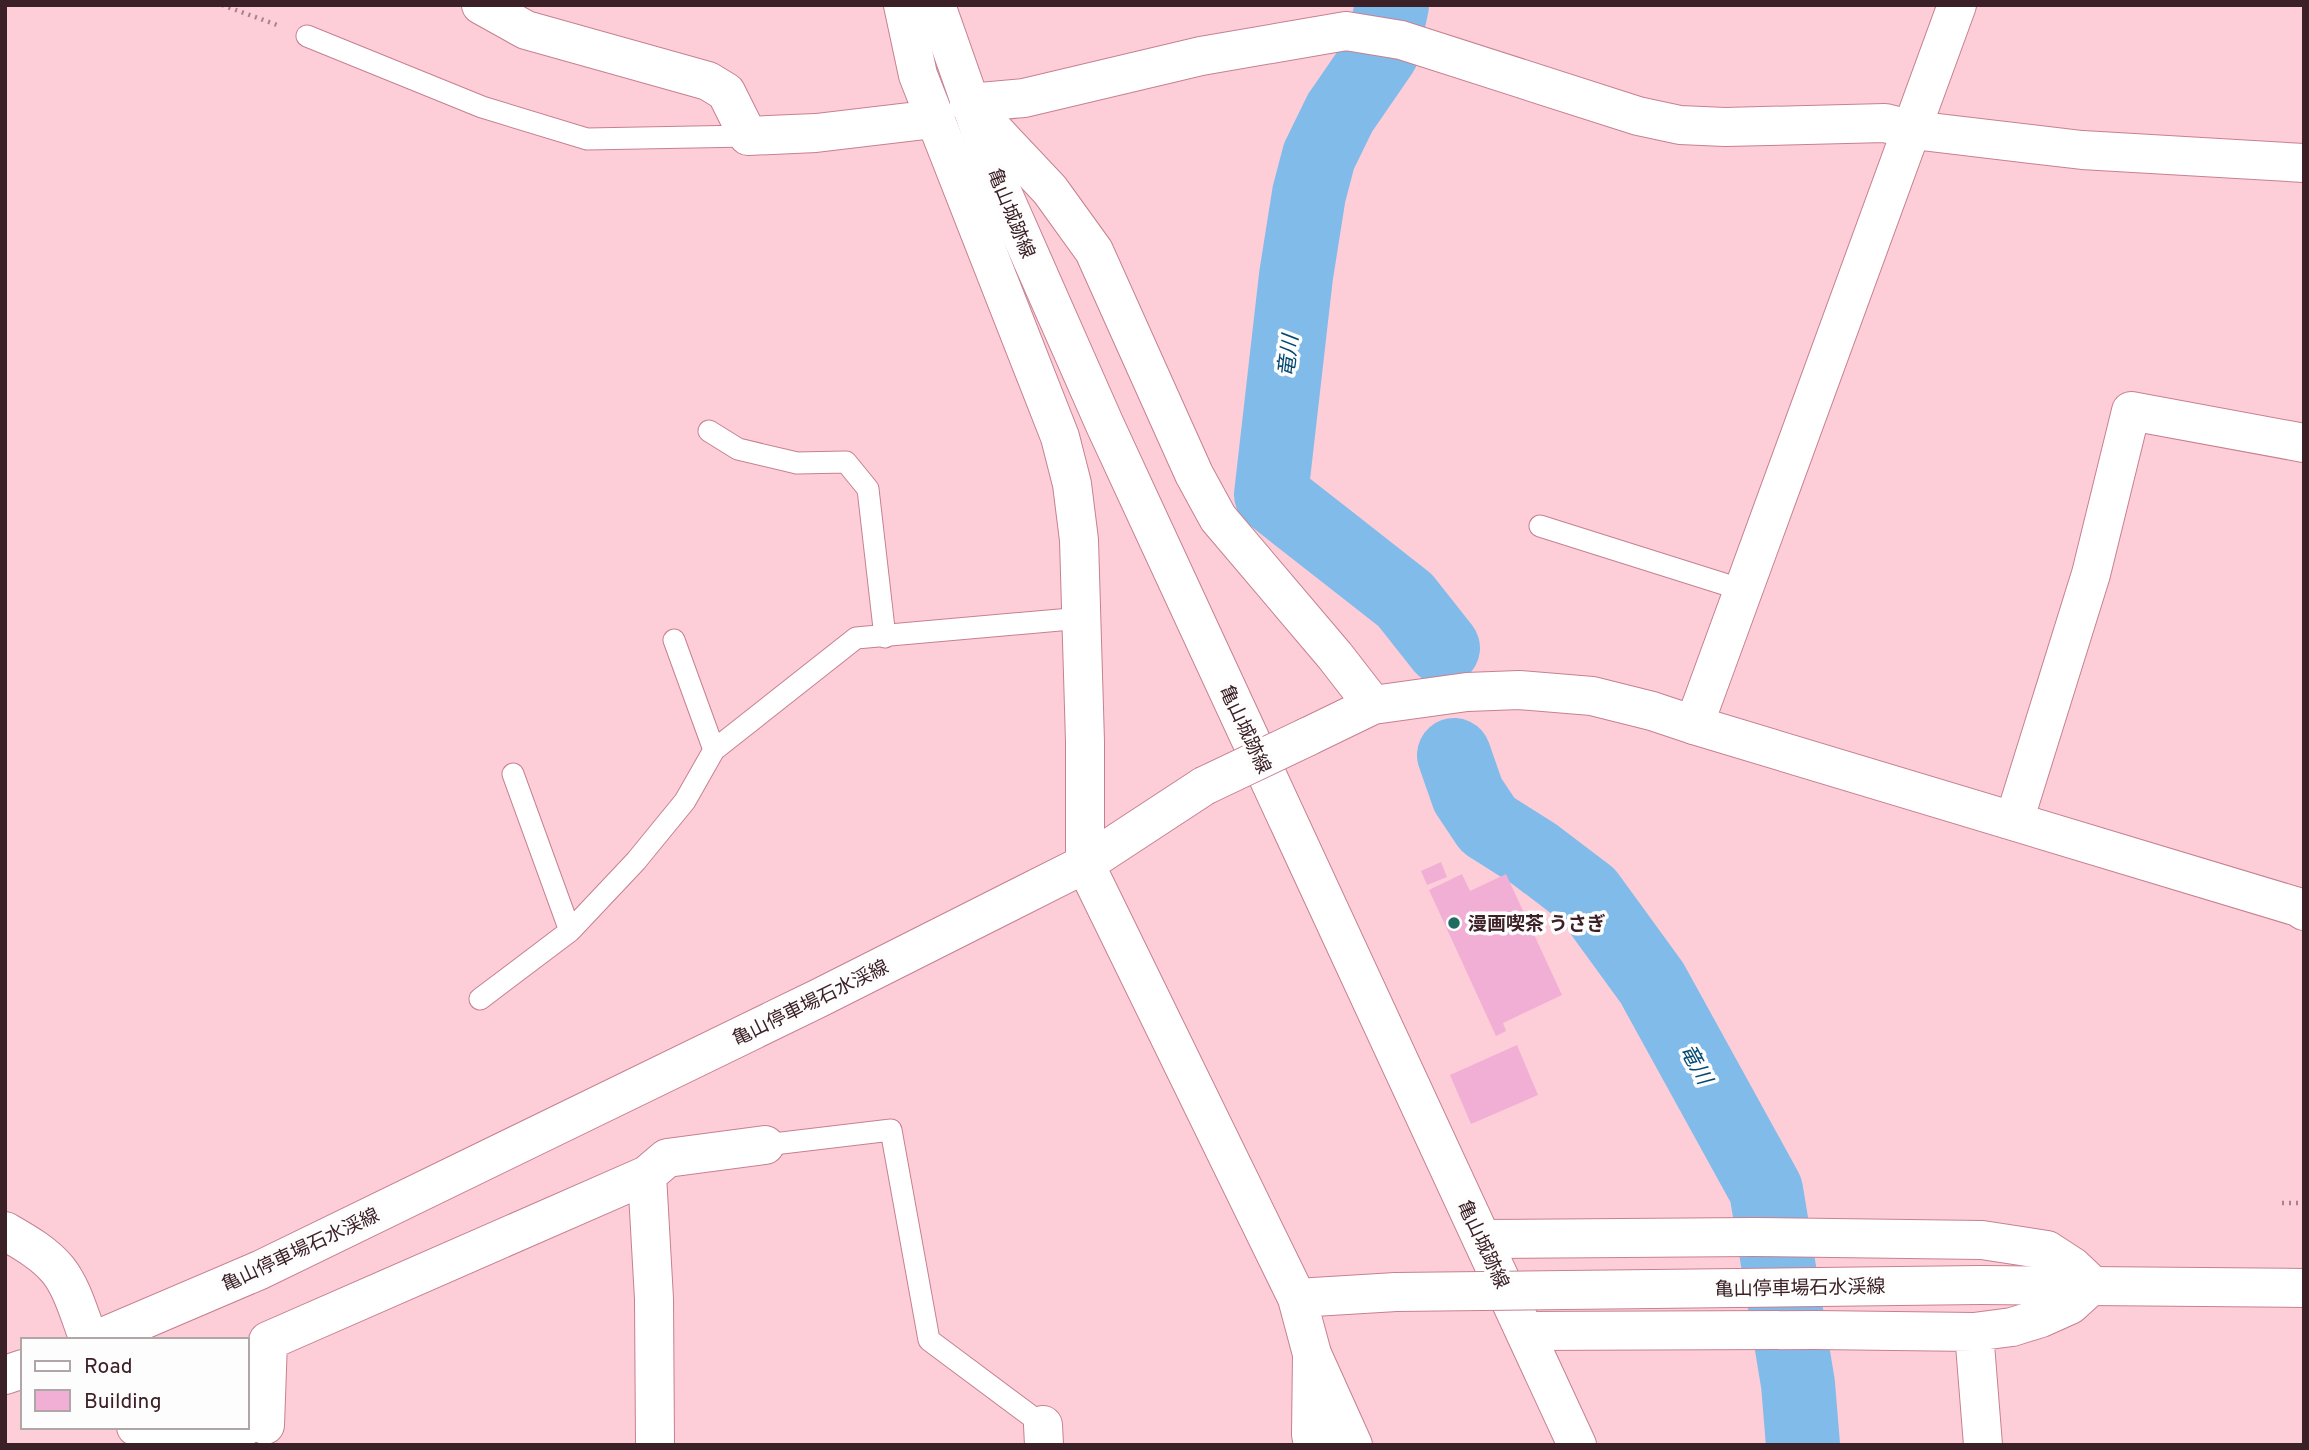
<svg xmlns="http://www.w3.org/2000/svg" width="2309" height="1450" font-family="Overpass,'Noto Sans JP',sans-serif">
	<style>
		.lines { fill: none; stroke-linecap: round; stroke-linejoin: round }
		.river { stroke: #81bbea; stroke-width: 74 }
		.building { fill: #f1afd5 }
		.lane-casing { stroke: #c68091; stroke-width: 23 }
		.street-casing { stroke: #c68091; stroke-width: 40 }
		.secondary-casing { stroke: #c68091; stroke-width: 40 }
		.path { stroke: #a8818a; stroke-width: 4.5; stroke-dasharray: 2 5; stroke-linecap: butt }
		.lane { stroke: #fff; stroke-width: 21 }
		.street { stroke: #fff; stroke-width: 38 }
		.secondary { stroke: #fff; stroke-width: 38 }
		.secondary-bridge-casing { stroke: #c68091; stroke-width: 40; stroke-linecap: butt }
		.secondary-bridge { stroke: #fff; stroke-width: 38 }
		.poi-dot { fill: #226b62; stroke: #fdfdfd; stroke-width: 2.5 }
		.labels { text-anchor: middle; stroke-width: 7; stroke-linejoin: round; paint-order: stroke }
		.street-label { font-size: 19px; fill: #3c2027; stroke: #fdfdfd }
		.poi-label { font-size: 19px; font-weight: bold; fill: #3c2027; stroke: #fdfdfd; text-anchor: start }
		.water-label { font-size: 21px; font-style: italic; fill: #004873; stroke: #fdfdfd }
	</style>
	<rect width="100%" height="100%" fill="#fdced8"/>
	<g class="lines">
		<!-- river -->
		<path class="river" d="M1392,5L1382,52L1340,113L1319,156L1309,194L1296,276L1271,495L1405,600L1443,648
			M1454,755L1468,795L1488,825L1534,854L1588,895L1652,983L1766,1190L1798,1384L1803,1445"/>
	</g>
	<!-- building -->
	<path class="building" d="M1441,862L1447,877L1427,885L1421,871Z
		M1462,874L1470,891L1506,874L1562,995L1503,1023L1506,1031L1496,1036L1429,890Z
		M1517,1045L1538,1095L1471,1124L1450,1075Z"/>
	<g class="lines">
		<!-- lane casing -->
		<g class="lane-casing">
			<path id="lane" d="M307,36L482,107L587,139L748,136
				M709,431L738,449L797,463L846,462L868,489L885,637
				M1540,526L1743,590
				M674,640L714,750
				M513,774L570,931
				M480,999L570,931L636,861L685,801L714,750L856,638L1082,618
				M765,1145L891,1130L929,1340L1043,1425"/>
		</g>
		<!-- street casing -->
		<g class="street-casing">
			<path id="street" d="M481,5L526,30L708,81L726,92L748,136L816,133L934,119
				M903,5L918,75L1060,437L1072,484L1079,540L1085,742V864
				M969,103L1024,98L1201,56L1346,31L1401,40L1638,116L1680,125L1725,127L1885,123L1913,130L2082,150L2304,163
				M970,105L1050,190L1094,251L1194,474L1218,518L1335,656L1373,705
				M1694,725L2298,907L2304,911
				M2014,821L2091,574L2131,411L2304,443
				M647,1175L654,1299L655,1445
				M5,1231C24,1242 44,1253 58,1270C73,1289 80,1317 89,1340
				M1482,1239L1754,1237L1982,1240L2047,1250L2073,1267L2092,1285L2070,1305L2041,1318L2012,1327L1974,1332L1815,1330L1525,1331
				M1974,1332L1983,1445
				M1312,1354L1311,1434L1313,1445
				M265,1425L268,1341L647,1175L667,1158L765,1145
				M1043,1425L1044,1445"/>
		</g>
		<!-- secondary casing -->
		<g class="secondary-casing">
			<path id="secondary" d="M936,5L1000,187L1105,425L1577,1445
				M1307,737L1373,705L1467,692L1519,690L1592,696L1652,711L1694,725L1957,5
				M1085,864L1297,1298L1312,1354L1353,1445
				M1980,1285L2304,1288
				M1297,1298L1396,1292
				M96,1340L260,1270L819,998L1085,864L1204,786
				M5,1375L23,1369
				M136,1427C168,1442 209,1432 244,1427"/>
		</g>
		<!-- path -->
		<path class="path" d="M222,5L280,26
			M2282,1203H2304"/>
		<!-- lane -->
		<use href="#lane" class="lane"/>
		<!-- street -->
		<use href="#street" class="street"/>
		<!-- secondary -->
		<use href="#secondary" class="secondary"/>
		<!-- secondary-bridge casing -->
		<g class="secondary-bridge-casing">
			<path id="secondary-bridge" d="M1204,786L1307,737
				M1396,1292L1980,1285"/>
		</g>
		<!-- secondary-bridge -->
		<use href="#secondary-bridge" class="secondary-bridge"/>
	</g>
	<!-- markers -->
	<circle class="poi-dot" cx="1454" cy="923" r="7"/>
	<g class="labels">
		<!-- street labels -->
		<g class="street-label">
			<text transform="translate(1012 213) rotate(68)" y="7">亀山城跡線</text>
			<text transform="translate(1246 729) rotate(65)" y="7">亀山城跡線</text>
			<text transform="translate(810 1002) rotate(-26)" y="7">亀山停車場石水渓線</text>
			<text transform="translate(1484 1244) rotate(65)" y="7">亀山城跡線</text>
			<text transform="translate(300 1249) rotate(-25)" y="7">亀山停車場石水渓線</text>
			<text transform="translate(1800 1287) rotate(-1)" y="7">亀山停車場石水渓線</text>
		</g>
		<!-- poi labels -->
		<g class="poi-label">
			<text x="1468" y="930">漫画喫茶 うさぎ</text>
		</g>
		<!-- water labels -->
		<g class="water-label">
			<text transform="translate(1288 356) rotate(-83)" y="7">竜川</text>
			<text transform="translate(1696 1064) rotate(61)" y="7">竜川</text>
		</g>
	</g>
	<!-- border -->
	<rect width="2309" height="1450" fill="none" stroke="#3c2027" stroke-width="14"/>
	<!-- legend -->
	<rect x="21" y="1338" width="228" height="91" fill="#fdfdfd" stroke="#b0a5a7" stroke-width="2"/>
	<rect x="35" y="1361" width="35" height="10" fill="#ffffff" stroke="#b0a5a7" stroke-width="2"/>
	<text x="84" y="1373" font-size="21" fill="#3c2027">Road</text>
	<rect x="35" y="1390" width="35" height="21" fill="#f1afd5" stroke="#b0a5a7" stroke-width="2"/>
	<text x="84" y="1408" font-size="21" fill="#3c2027">Building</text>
</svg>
